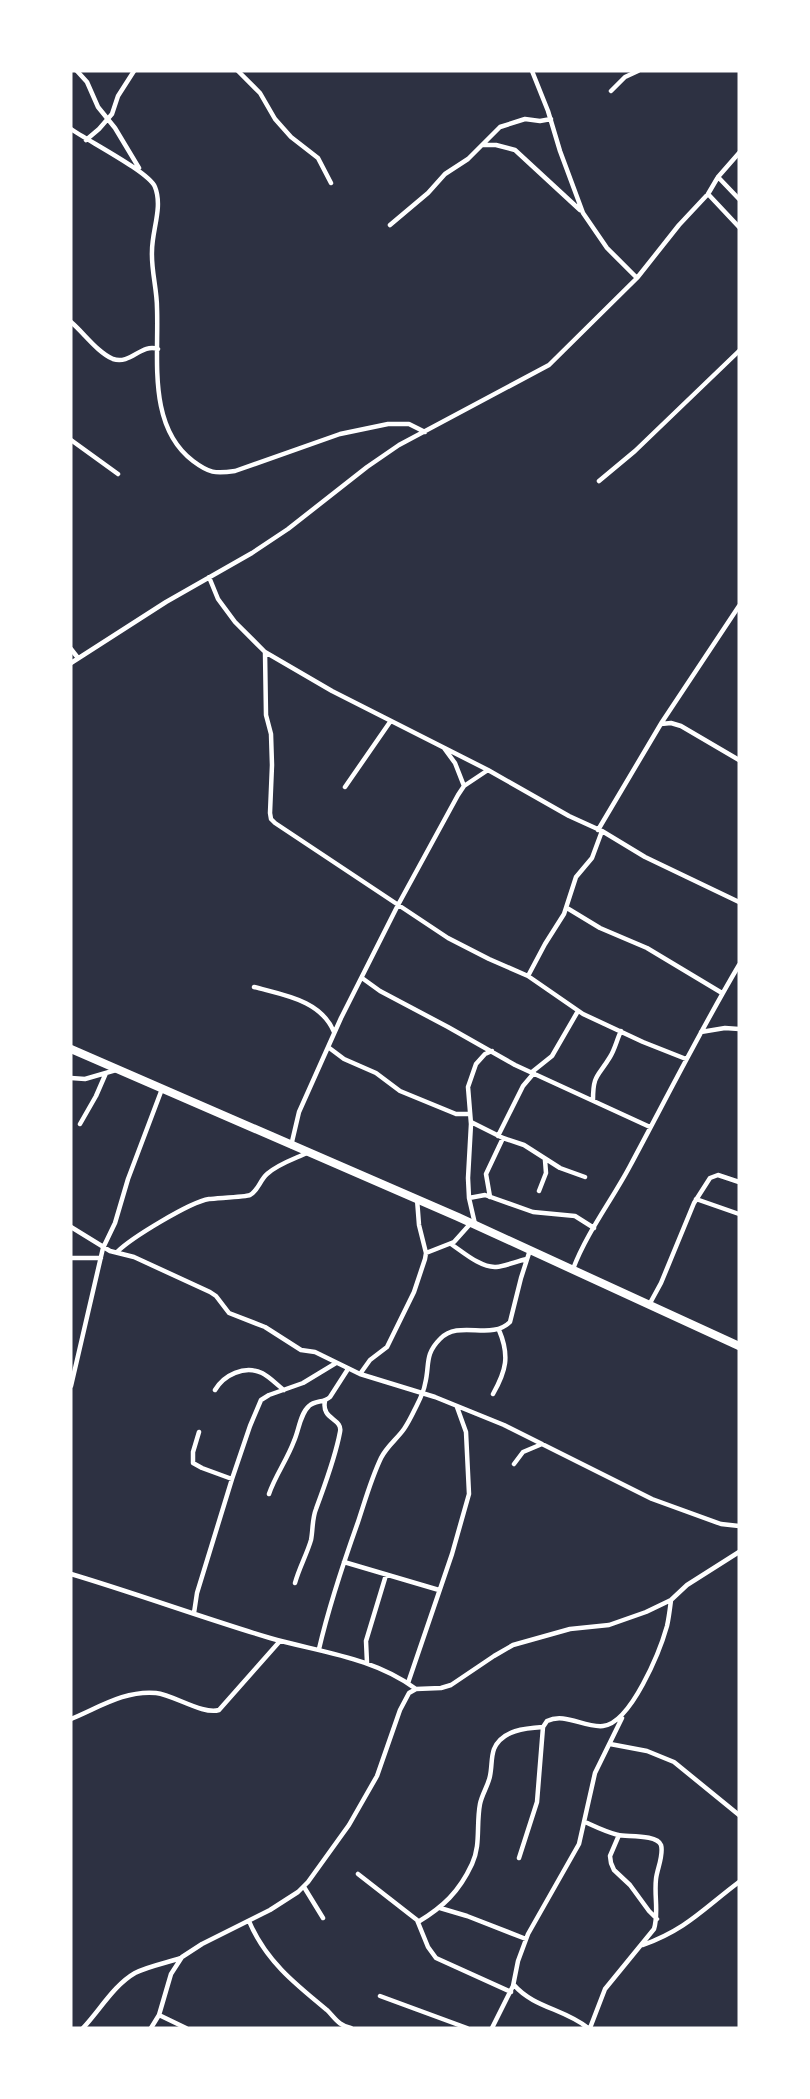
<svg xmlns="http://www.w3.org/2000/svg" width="810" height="2099" font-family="'Nunito Sans',sans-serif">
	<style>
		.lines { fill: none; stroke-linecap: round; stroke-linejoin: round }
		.minor { stroke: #fff; stroke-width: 4.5 }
		.trunk { stroke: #fff; stroke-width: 8 }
	</style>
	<rect width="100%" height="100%" fill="#2d3142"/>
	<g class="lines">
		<!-- minor -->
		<path class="minor" d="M77,71L87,82L98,107L115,128L139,168
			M238,71L260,93L275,119L291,137L318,158L331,183
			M532,71L548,111L560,151L583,213L607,248L637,278
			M611,91L625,77L638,71
			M71,129C88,141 149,172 155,187C163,207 152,230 152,251C151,270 157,289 157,308C159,358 147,426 193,461C209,473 215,474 235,471L340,434L388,424H409L425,432
			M86,140L99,129L112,114L118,96L134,71
			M483,145H496L515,150L580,210
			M718,177L739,199
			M708,194L739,227
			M390,225L428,193L445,174L468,159L500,127L525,119L540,121L551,119
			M71,322C84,333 97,352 113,359C131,365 141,343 158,349
			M71,440L118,474
			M599,481L635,451L739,351
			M209,577L218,599L235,622L265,652L332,691L488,770L569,816L602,831L645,857L739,902
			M71,649L78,658
			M265,652L266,715L271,734L272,765L270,813L271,819L275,823L448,938L489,959L528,976L583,1014L643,1042L686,1059
			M71,663L166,602L252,553L288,529L367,467L399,445L549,365L637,278L679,225L708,194L718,177L739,153
			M661,724L671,723L681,726L739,760
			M444,748L455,763L464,786
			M345,787L390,722
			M598,830L662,722L739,606
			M567,908L600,928L647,948L722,993
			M528,976L545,944L564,914L576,877L592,858L602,831
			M362,978L380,991L448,1027L515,1065L650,1127
			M254,987C283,995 321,1000 334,1032
			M701,1032L725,1028L739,1029
			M328,1047L344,1059L376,1073L400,1091L456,1114H470
			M532,1072L552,1056L578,1011
			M71,1078L85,1079L116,1070
			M593,1100C593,1074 598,1077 610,1057C615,1049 617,1039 621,1031
			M471,1122L503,1138L524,1145L560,1168L585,1177
			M80,1124L96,1096L106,1073
			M498,1136L523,1086L534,1073
			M291,1146L299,1112L341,1018L398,905L458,795L464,786L488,770
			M539,1191L546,1173L545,1160
			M490,1197L486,1174L503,1138
			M469,1198L485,1195L533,1212L575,1216L594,1228
			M696,1199L739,1214
			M475,1224L469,1198L468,1178L471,1124L468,1087L476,1064L485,1054L492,1051
			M71,1227L110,1251L134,1257L210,1292L216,1296L229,1313L265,1327L301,1350L315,1352L360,1374L435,1397L504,1425L652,1499L721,1524L739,1526
			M451,1244C463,1252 481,1268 496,1267C506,1266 517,1261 527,1259
			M117,1252C131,1238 190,1202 209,1199C217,1198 246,1197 250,1195C258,1191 260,1180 267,1174C278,1164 294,1159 307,1153
			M426,1253L454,1242L471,1223
			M71,1258H101
			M573,1269C587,1232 612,1200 630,1166C666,1099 700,1031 739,965
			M649,1305L661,1283L694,1203L710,1178L718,1175L739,1182
			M360,1374L370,1360L387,1347L414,1292L425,1259L426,1253L419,1225L417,1199
			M71,1386L103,1248L115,1223L128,1179L162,1089
			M215,1390C224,1375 244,1365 262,1373C270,1377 277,1385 284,1390
			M493,1394C506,1371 510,1356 499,1330
			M199,1432L193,1452V1463L202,1468L232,1479
			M514,1464L523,1452L542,1444
			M269,1494C275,1476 287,1460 294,1441C299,1430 300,1414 309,1406C315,1400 324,1403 330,1397L348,1369
			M344,1562L439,1590
			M71,1574C138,1594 203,1618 270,1638C319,1652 373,1657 416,1689
			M295,1583C299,1568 307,1554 311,1540C313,1530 312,1519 316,1509C325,1484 335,1459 340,1432C343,1418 321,1420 325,1401
			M194,1613L197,1593L232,1479L250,1426L261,1400L269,1395L303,1383L336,1363
			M319,1649C329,1606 343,1564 358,1522C365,1501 371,1479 381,1458C387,1446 397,1439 404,1429C409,1422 413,1413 417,1405C420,1399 424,1391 425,1384C430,1365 424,1355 440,1339C459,1319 491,1341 510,1322L521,1278L530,1250
			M367,1663L366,1641L386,1575
			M408,1683L452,1554L469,1494L466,1432L457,1407
			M71,1719C98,1708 125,1690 156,1693C174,1695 203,1715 219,1710L280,1641
			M610,1744L647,1751L674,1762L739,1815
			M585,1822C596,1827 606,1832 618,1835C627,1837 657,1834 661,1845C664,1855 657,1869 656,1879C654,1896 659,1913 654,1929L605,1989L590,2028
			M619,1835L610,1856L611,1863L614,1870L630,1885L649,1911L657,1919
			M519,1858L537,1802L543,1727L547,1721C565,1712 584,1728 603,1726C631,1723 660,1651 667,1626C669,1617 670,1608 671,1600
			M358,1874L417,1920L428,1947L436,1958L511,1992
			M304,1887L323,1918
			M440,1908L467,1916L526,1939
			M249,1921C265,1960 295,1984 327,2010C335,2018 339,2026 351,2028
			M418,1922C443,1907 459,1892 472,1864C481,1845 476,1825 480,1804C482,1794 488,1786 490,1776C492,1767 491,1757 494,1749C502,1730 526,1728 543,1727
			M643,1945C687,1929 703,1909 739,1882
			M514,1985C534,2008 565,2009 588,2028
			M380,1996L467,2028
			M159,2015L186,2028
			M83,2028C100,2010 114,1985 135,1973C149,1966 166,1963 181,1958
			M151,2028L159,2015L171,1974L182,1957L202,1944L270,1910L298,1892L308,1882L349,1825L377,1776L400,1710L409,1693L416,1689L441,1688L451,1685L494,1656L513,1645L570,1629L609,1625L646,1612L671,1600L687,1585L739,1552
			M492,2028L513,1986L518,1961L528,1934L579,1844L595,1773L622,1718"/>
		<!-- trunk -->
		<path class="trunk" d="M71,1049L458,1217L739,1346"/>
	</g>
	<!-- border -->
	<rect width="810" height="2099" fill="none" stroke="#ffffff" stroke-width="145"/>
</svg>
